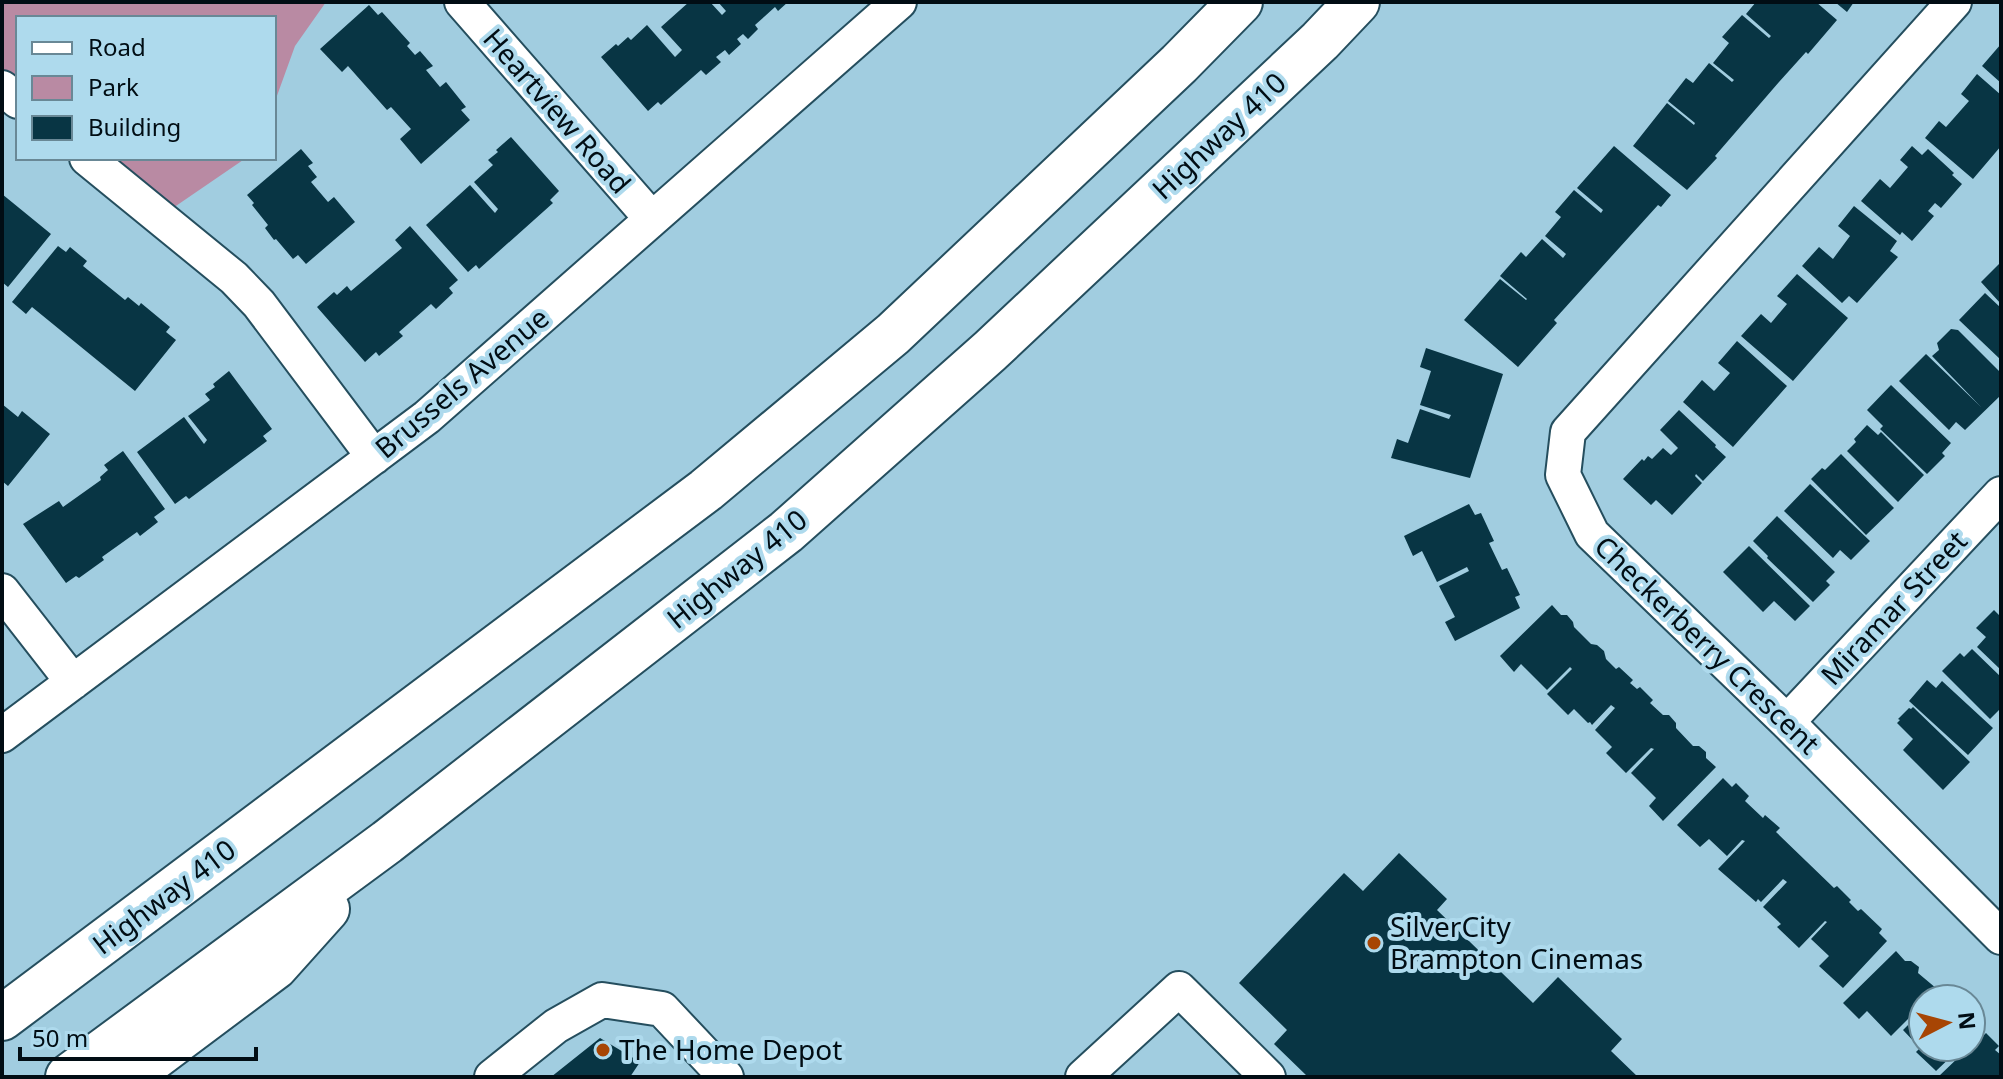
<svg xmlns="http://www.w3.org/2000/svg" width="2003" height="1079" font-family="'Noto Sans',sans-serif">
	<style>
		.green { fill: #b98aa3 }
		.building { fill: #083544 }
		.lines { fill: none; stroke-linecap: round; stroke-linejoin: round }
		.minor-casing { stroke: #254e5e; stroke-width: 38 }
		.highway-casing { stroke: #254e5e; stroke-width: 48 }
		.minor { stroke: #fff; stroke-width: 34 }
		.highway { stroke: #fff; stroke-width: 44 }
		.poi-dot { fill: #a74504; stroke: #aedaed; stroke-width: 3 }
		.labels { text-anchor: middle; stroke-width: 8; stroke-linejoin: round; paint-order: stroke }
		.street-label { font-size: 28px; fill: #010d14; stroke: #aedaed }
		.poi-label { font-size: 28px; fill: #010d14; stroke: #aedaed; text-anchor: start }
	</style>
	<rect width="100%" height="100%" fill="#a1cde0"/>
	<!-- green -->
	<path class="green" d="M2,2H326L295,46L274,104V18H18V91L2,78Z
		M104,158H246L170,210Z"/>
	<!-- building -->
	<path class="building" d="M689,2H710L722,15L726,11L718,2H788L778,11L775,7L755,25L758,29L748,39L743,34L737,39L741,44L729,55L725,50L716,57L721,62L706,75L701,70L661,105L658,102L648,111L601,57L616,44L618,46L628,37L631,40L647,25L675,57L682,50L661,27Z
		M1756,2H1816L1837,20L1808,54L1806,52L1779,82L1715,156L1717,158L1687,190L1633,146L1667,103L1694,125L1695,123L1668,101L1686,78L1693,83L1709,63L1732,82L1734,80L1713,63L1729,43L1722,37L1742,15L1769,38L1771,36L1746,14Z
		M1835,2H1854L1847,12Z
		M369,5L378,15L382,12L410,43L407,46L415,55L420,51L433,66L426,70L440,87L446,82L466,107L461,110L470,120L421,164L400,139L411,129L391,107L387,110L348,66L342,72L320,49Z
		M2001,44V83L1982,66Z
		M1977,74L2001,95V146L1973,179L1925,138L1939,121L1946,127L1969,101L1961,94Z
		M511,137L559,191L550,200L553,203L479,269L476,265L468,272L426,225L470,185L495,213L498,209L474,182L493,165L488,160L498,152L496,150Z
		M1614,146L1671,195L1661,207L1658,205L1554,320L1557,323L1518,367L1464,320L1500,279L1526,300L1527,299L1500,276L1521,252L1526,257L1542,239L1563,258L1566,254L1545,236L1561,217L1555,212L1574,190L1601,213L1603,210L1577,188Z
		M1912,146L1922,155L1928,149L1954,173L1952,175L1962,184L1941,208L1935,203L1928,211L1934,216L1912,241L1902,232L1900,235L1861,201L1880,179L1890,188L1908,167L1900,160Z
		M301,149L313,163L308,166L317,177L311,182L328,202L334,197L355,222L306,264L298,255L293,259L276,239L274,240L265,228L268,225L252,205L254,203L247,195Z
		M2,194L51,234L8,287L2,282Z
		M1854,206L1897,241L1890,251L1898,257L1857,303L1849,296L1842,303L1802,266L1819,247L1833,259L1850,236L1838,226Z
		M410,226L458,280L449,288L453,293L436,309L431,304L399,332L403,336L379,356L376,352L365,362L317,307L334,292L337,295L347,286L351,291L402,248L395,240Z
		M58,246L66,252L70,247L87,261L83,266L125,300L128,297L139,306L141,303L170,327L166,332L176,340L135,391L32,307L26,314L12,302Z
		M2001,262V304L1981,282Z
		M1797,274L1848,318L1793,381L1741,336L1761,314L1771,323L1787,304L1777,296Z
		M1985,293L2001,308V360L1959,320Z
		M1951,329L1958,330L2001,373V395L1965,430L1956,422L1949,430L1899,381L1926,354L1981,407L1932,356L1939,350L1937,343Z
		M1737,341L1787,386L1733,447L1683,402L1702,380L1714,391L1716,389L1730,373L1718,363Z
		M1426,348L1503,374L1470,478L1391,458L1397,439L1408,443L1420,409L1449,419L1451,415L1420,405L1431,371L1420,367Z
		M229,371L272,429L263,436L267,441L189,499L186,496L175,504L137,452L184,417L204,444L207,440L188,416L210,400L205,394L215,387L213,384Z
		M1891,385L1951,443L1942,453L1945,456L1927,474L1880,429L1883,426L1867,410Z
		M2,404L18,417L22,411L50,434L8,486L2,481Z
		M1679,410L1716,445L1715,447L1726,457L1703,481L1696,474L1695,476L1702,483L1672,515L1656,500L1651,505L1623,479L1642,459L1644,461L1648,456L1652,459L1663,448L1671,455L1678,448L1660,430Z
		M1867,425L1878,435L1881,432L1924,475L1898,502L1847,451L1856,442L1854,439Z
		M123,451L165,509L154,517L158,522L140,536L137,532L102,557L104,560L79,578L76,576L66,583L23,524L59,501L63,507L101,480L100,477L108,470L104,465Z
		M1841,454L1894,508L1866,535L1811,479L1822,468L1825,470Z
		M1810,484L1870,541L1851,560L1840,550L1833,558L1784,511Z
		M1469,504L1475,515L1481,513L1494,541L1489,543L1502,570L1507,568L1520,595L1515,597L1520,608L1455,641L1445,622L1455,617L1439,586L1469,571L1467,567L1437,582L1422,551L1413,556L1404,536Z
		M1777,516L1835,572L1826,581L1830,585L1813,602L1767,558L1768,556L1753,541Z
		M1749,546L1810,606L1795,621L1774,601L1763,612L1723,572Z
		M1552,605L1561,615H1567L1573,622L1574,627L1591,644L1597,645L1604,651L1606,659L1616,669L1619,667L1633,680L1630,683L1637,689L1640,687L1653,700L1650,703L1663,715H1669L1676,723V728L1693,746H1699L1706,752V758L1716,767L1663,821L1649,806L1656,798L1631,773L1654,749L1651,748L1626,773L1606,753L1612,747L1595,730L1615,708L1611,705L1592,725L1590,722L1588,723L1574,709L1568,715L1547,694L1572,669L1570,667L1547,690L1521,664L1514,672L1500,656Z
		M1994,610L2001,617V670L1977,647L1986,637L1976,628Z
		M1972,649L2001,677V713L1999,710L1990,719L1942,671L1960,653L1964,657Z
		M1927,680L1936,688L1942,681L1993,728L1968,755L1909,701Z
		M1913,707L1970,762L1943,790L1903,750L1913,739L1897,723L1900,720L1898,719L1909,708L1911,709Z
		M1723,778L1732,787L1736,783L1749,796L1745,801L1763,818L1765,815L1780,828L1776,832L1834,888L1837,886L1851,900L1849,902L1858,911L1861,909L1882,929L1879,933L1887,941L1843,988L1819,966L1829,956L1811,939L1827,922L1825,921L1799,948L1777,927L1781,924L1763,907L1787,882L1783,879L1761,902L1758,899L1756,902L1718,869L1745,841L1742,840L1727,856L1709,839L1700,847L1677,825Z
		M1399,853L1447,899L1437,910L1533,1003L1558,977L1622,1039L1611,1051L1638,1077H1308L1274,1044L1287,1030L1239,983L1344,873L1363,891Z
		M1896,951L1905,961H1911L1919,967L1918,973L1949,999H1923V1047H1971V1020L1978,1027L1975,1030L1982,1037L1986,1033L1999,1046L1995,1050L2001,1055V1077H1938L1961,1055L1957,1051L1936,1071L1934,1069L1916,1052L1920,1048L1903,1030L1918,1015L1915,1012L1891,1036L1867,1011L1859,1019L1843,1003Z
		M600,1038L640,1062L630,1077H551Z"/>
	<g class="lines">
		<!-- minor casing -->
		<g class="minor-casing">
			<path id="minor" d="M462,2L652,219
				M1954,2L1568,432L1563,475L1592,534L1787,722L2001,937
				M2,88L18,101
				M87,158L234,278L259,304L374,457
				M2,591L73,682
				M1787,722L2001,494
				M2,735L427,417L899,2
				M492,1077L556,1026L602,1000L662,1009L726,1077
				M1083,1077L1179,989L1268,1077"/>
		</g>
		<!-- highway casing -->
		<g class="highway-casing">
			<path id="highway" d="M2,1018L706,490L893,334L1179,64L1240,2
				M68,1077L387,842L786,532L990,351L1320,41L1357,2
				M128,1077L275,967L327,909"/>
		</g>
		<!-- minor -->
		<use href="#minor" class="minor"/>
		<!-- highway -->
		<use href="#highway" class="highway"/>
	</g>
	<!-- markers -->
	<g class="poi-dot">
		<circle cx="1374" cy="943" r="8"/>
		<circle cx="603" cy="1050" r="8"/>
	</g>
	<g class="labels">
		<!-- street labels -->
		<g class="street-label">
			<text transform="translate(557 111) rotate(49)" y="10">Heartview Road</text>
			<text transform="translate(1219 136) rotate(-43)" y="10">Highway 410</text>
			<text transform="translate(462 383) rotate(-40)" y="10">Brussels Avenue</text>
			<text transform="translate(737 569) rotate(-39)" y="10">Highway 410</text>
			<text transform="translate(1894 608) rotate(-47)" y="10">Miramar Street</text>
			<text transform="translate(1707 645) rotate(44)" y="10">Checkerberry Crescent</text>
			<text transform="translate(164 897) rotate(-37)" y="10">Highway 410</text>
		</g>
		<!-- poi labels -->
		<g class="poi-label">
			<text x="1390" y="937">SilverCity<tspan x="1390" dy="32">Brampton Cinemas</tspan></text>
			<text x="619" y="1060">The Home Depot</text>
		</g>
	</g>
	<!-- border -->
	<rect width="2003" height="1079" fill="none" stroke="#010d14" stroke-width="8"/>
	<!-- legend -->
	<rect x="16" y="16" width="260" height="144" fill="#aedaed" stroke="#698896" stroke-width="2"/>
	<rect x="32" y="42" width="40" height="12" fill="#ffffff" stroke="#698896" stroke-width="2"/>
	<text x="88" y="56" font-size="24" fill="#010d14">Road</text>
	<rect x="32" y="76" width="40" height="24" fill="#b98aa3" stroke="#698896" stroke-width="2"/>
	<text x="88" y="96" font-size="24" fill="#010d14">Park</text>
	<rect x="32" y="116" width="40" height="24" fill="#083544" stroke="#698896" stroke-width="2"/>
	<text x="88" y="136" font-size="24" fill="#010d14">Building</text>
	<!-- north arrow -->
	<g transform="translate(1947 1023) rotate(84)"><circle r="38" fill="#aedaed" stroke="#698896" stroke-width="2"/>
	<path d="M0-6L14 30L0 20L-14 30Z" fill="#a74504"/>
	<text y="-12" font-size="22" font-weight="bold" text-anchor="middle" fill="#010d14">N</text>
	</g>
	<!-- scale -->
	<path d="M20 1047v12h236v-12" fill="none" stroke="#010d14" stroke-width="4"/>
	<text x="32" y="1047" font-size="24" fill="#010d14" stroke="#aedaed" stroke-width="6" paint-order="stroke">50 m</text>
</svg>
